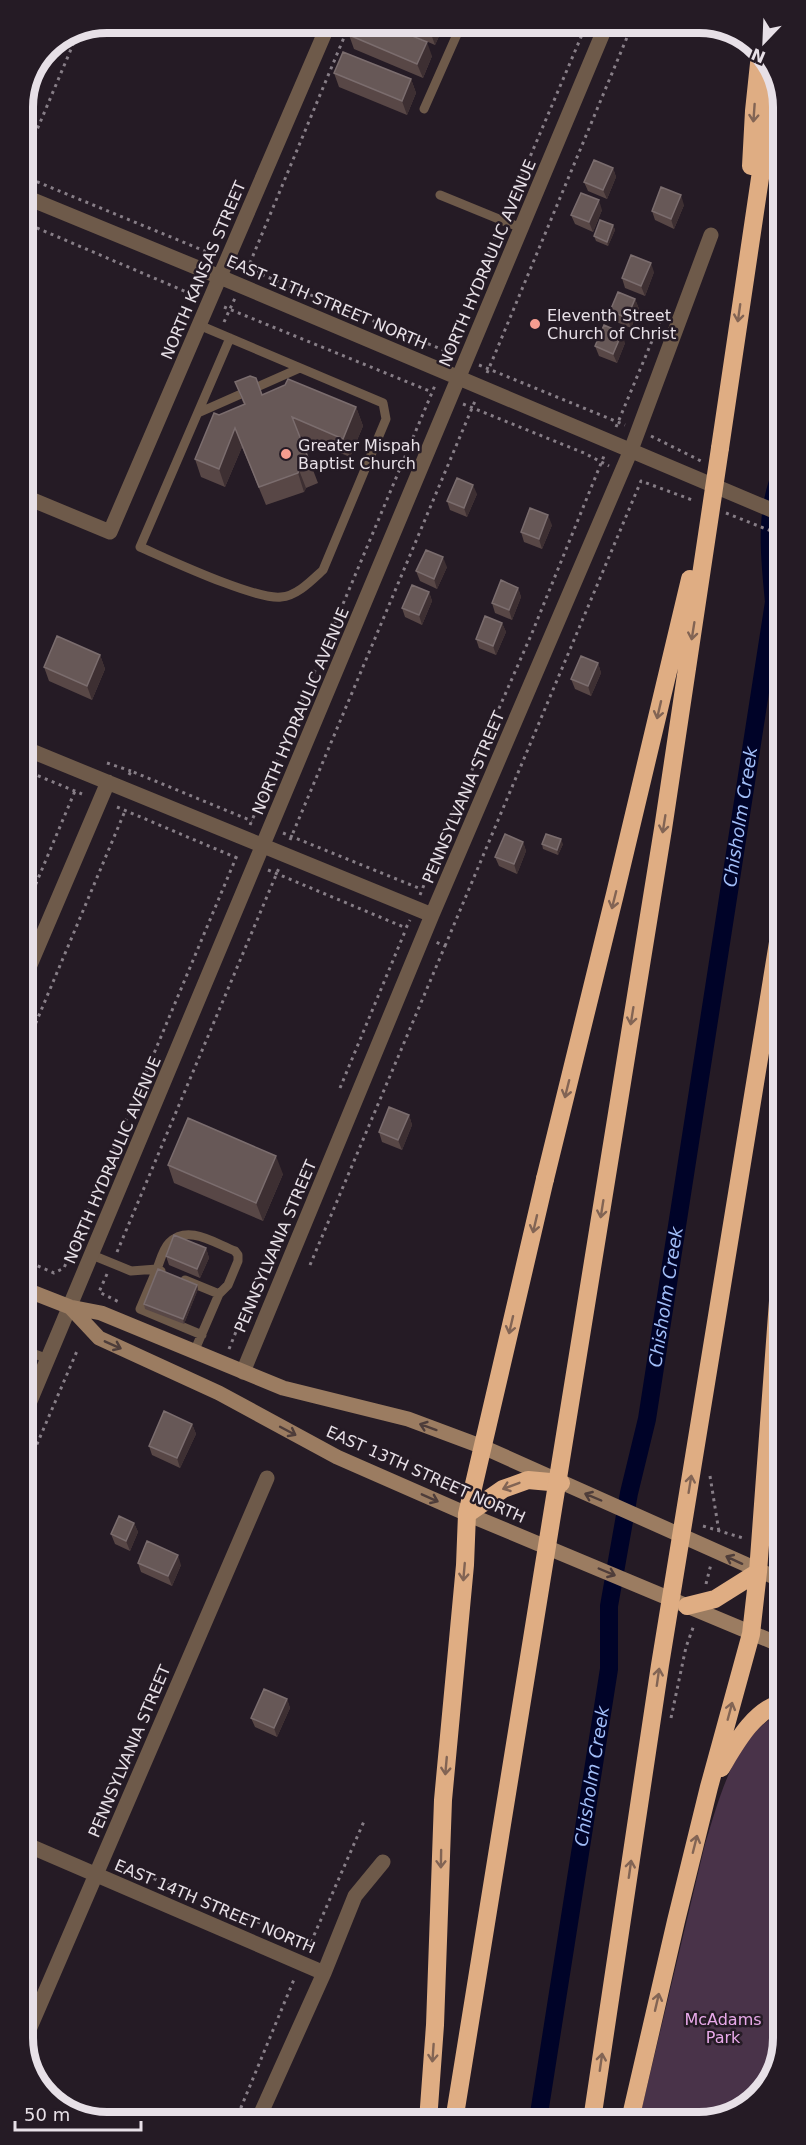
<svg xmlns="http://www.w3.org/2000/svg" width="806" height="2145" font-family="'DejaVu Sans',sans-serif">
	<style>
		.green { fill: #493349 }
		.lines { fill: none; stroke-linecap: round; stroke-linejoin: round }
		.canal { stroke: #000328; stroke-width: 18 }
		.path { stroke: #877e87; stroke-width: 3; stroke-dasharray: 3 4.5; stroke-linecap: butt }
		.lane { stroke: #6e5a4a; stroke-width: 9 }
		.street { stroke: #6e5a4a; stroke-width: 15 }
		.secondary { stroke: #9b7c61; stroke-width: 15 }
		.highway { stroke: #dfad83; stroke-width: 18 }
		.highway-bridge { stroke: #dfad83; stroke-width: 18 }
		.wall { fill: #584746 }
		.shaded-wall { fill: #3d2f32 }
		.building { fill: #675857; stroke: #7b6d6e; stroke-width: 1.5 }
		.oneway { stroke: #826454 }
		.oneway2 { stroke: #4e3d3a }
		.poi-dot { fill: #f59d90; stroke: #251b25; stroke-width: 2 }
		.labels { text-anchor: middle; stroke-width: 5; stroke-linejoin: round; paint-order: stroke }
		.street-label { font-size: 16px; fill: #e7e0e7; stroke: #251b25 }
		.poi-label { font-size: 16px; fill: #e7e0e7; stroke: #251b25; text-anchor: start }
		.park-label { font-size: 16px; fill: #e9aaea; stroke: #251b25 }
		.water-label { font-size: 18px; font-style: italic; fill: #a1bef8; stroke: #251b25 }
		.rim { fill: none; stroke: #e7e0e7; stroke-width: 8 }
	</style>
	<rect width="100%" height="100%" fill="#251b25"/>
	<!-- green -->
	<path class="green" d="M783,1712V2038L766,2089L721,2120H639L705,1844C720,1797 734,1734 783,1712Z"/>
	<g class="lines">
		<!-- canal -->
		<path class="canal" id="s1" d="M538,2120L609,1669V1606L629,1493L647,1419L774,602C770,560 764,514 781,474"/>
		<!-- path -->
		<path class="path" d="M23,163L77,35
			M23,176L212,254
			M507,211L587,23
			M23,222L196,296
			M241,266L448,352
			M247,270L350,23
			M224,307L432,392
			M224,322L235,298
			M446,357L498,230
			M479,365L625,425
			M487,373L633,23
			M463,404L584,453L609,466
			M616,427L662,317
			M651,436L701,461
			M726,513L781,535
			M107,763L131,771
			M24,770L82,794
			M129,775L131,771L252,821
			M117,807L237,858
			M250,825L436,383
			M283,833L421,889
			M290,840L475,401
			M268,870L406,928L410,920
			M420,895L447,827L532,633L604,456
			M24,912L75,791
			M445,946L641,481L695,501
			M24,1051L125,811
			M340,1088L406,929
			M117,1252L279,868
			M24,1260L54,1273L64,1268L238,853
			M310,1265L445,946L436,942
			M107,1274L99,1292L119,1302
			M24,1327L31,1330L29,1339
			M229,1349L269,1250
			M25,1472L77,1351
			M710,1476L719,1532
			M703,1526L743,1538
			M706,1584L711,1564
			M671,1718L686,1647L694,1625
			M126,1867L311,1944
			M308,1949L365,1819
			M235,2122L295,1977"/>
		<!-- lane -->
		<path class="lane" d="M424,109L462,23
			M440,195L521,228
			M199,325L383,403L386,419L323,570C312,580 297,596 281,597C255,600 168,559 140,547L230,338
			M198,413L300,368
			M92,1255L131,1271L157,1269C160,1261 163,1249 169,1243C188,1224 214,1243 235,1251L238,1255V1261L228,1285L219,1294L194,1352
			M161,1271L157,1269L140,1309L202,1335
			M185,1280L219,1294
			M24,1350L48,1359"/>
		<!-- street -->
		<path class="street" d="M23,196L220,277L781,514
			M23,496L110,532L329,23
			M24,748L432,915
			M24,979L108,782
			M243,1372L432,915L631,450L711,235
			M25,1413L607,23
			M25,1844L324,1973
			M25,2039L267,1478
			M257,2122L324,1973L355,1896L383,1862"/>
		<!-- secondary -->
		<path class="secondary" d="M24,1289L70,1307L101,1313L283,1388L408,1419L483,1447L783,1581
			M70,1307L99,1338L219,1393L337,1457L467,1514L783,1646"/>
		<!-- highway -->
		<path class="highway" d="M751,166L754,111L760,54
			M720,448L775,77
			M467,1514L503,1489L528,1480L561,1483
			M687,1606L715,1599L758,1572
			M721,1768C736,1743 753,1711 783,1702
			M630,2120L676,1921L709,1787L751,1634L758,1572L782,1247
			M428,2121L435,2025L443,1800L465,1565L467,1514L545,1179"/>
		<!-- highway-bridge -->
		<path class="highway-bridge" d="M545,1179L615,894L690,579
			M592,2120L660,1665L782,918
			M454,2121L663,829L720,448"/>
	</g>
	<!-- wall -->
	<path class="wall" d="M384,23H445L435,45Z
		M349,35L432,56L423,78L354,49Z
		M334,73L411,79L416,93L407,115L339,87Z
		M613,168L616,177L607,199L588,191L584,182Z
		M684,205L674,229L655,220L652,211Z
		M602,210L593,232L575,224L571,215Z
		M613,225L615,230L608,246L596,241L594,236Z
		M654,272L645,296L625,288L622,278Z
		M635,299L639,309L631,328L614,321L610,311Z
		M625,343L617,363L599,356L595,346Z
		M235,382L262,395L356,407L363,426L350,457L300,436L318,483L306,488L304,492L266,505L242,447L225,487L201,477L195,459L219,415L244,405Z
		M477,494L467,517L450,510L447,501Z
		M552,525L542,549L524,542L521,532Z
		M447,567L437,589L420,581L416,571Z
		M518,588L521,597L512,620L495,613L492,603Z
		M429,592L432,601L422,625L405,617L402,608Z
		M502,623L506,632L496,655L479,648L476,639Z
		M100,655L105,669L92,700L49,681L44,667Z
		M598,663L601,673L591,696L575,689L571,679Z
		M523,842L526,851L517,874L499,866L495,857Z
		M542,844H563L558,855L543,849Z
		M409,1115L412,1125L402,1150L382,1142L379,1132Z
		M168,1165L283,1174L263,1221L174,1183Z
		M206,1248L209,1258L200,1278L169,1265L166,1256Z
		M197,1285L198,1289L184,1324L145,1309L144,1304Z
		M192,1424L196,1434L180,1468L152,1455L149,1446Z
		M134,1523L138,1532L130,1551L115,1544L111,1534Z
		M138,1563L181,1565L172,1586L141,1572Z
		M287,1699L290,1708L277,1737L255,1727L251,1718Z"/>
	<!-- shaded-wall -->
	<path class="shaded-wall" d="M434,23H445L435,45L430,31Z
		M427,42L432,56L423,78L417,64Z
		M411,79L416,93L407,115L402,101Z
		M613,168L616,177L607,199L603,190Z
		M681,195L684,205L674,229L671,219Z
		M599,200L602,210L593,232L589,222Z
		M613,225L615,230L608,246L607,242Z
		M651,263L654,272L645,296L641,286Z
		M635,299L639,309L631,328L627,318Z
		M622,333L625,343L617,363L613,354Z
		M356,407L363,426L350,457L343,439Z
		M235,428L242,447L225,487L219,469Z
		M299,470L306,488L304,492L298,473Z
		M473,485L477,494L467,517L464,508Z
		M548,515L552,525L542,549L539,539Z
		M443,557L447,567L437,589L434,579Z
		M518,588L521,597L512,620L509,610Z
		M429,592L432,601L422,625L419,615Z
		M502,623L506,632L496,655L493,646Z
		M100,655L105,669L92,700L87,686Z
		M598,663L601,673L591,696L588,686Z
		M561,839L563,844L558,855L557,850Z
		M523,842L526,851L517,874L514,864Z
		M409,1115L412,1125L402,1150L398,1140Z
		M276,1156L283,1174L263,1221L256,1203Z
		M206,1248L209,1258L200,1278L197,1269Z
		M197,1285L198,1289L184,1324L183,1319Z
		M192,1424L196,1434L180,1468L177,1458Z
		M134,1523L138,1532L130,1551L126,1541Z
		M178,1555L181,1565L172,1586L168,1576Z
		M287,1699L290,1708L277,1737L274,1728Z"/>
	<!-- building -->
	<path class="building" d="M354,23H381L427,42L417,64L349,35Z
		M412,23H434L430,31Z
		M343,52L411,79L402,101L334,73Z
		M594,160L613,168L603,190L584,182Z
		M661,187L681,195L671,219L652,211Z
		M581,193L599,200L589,222L571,215Z
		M600,220L613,225L607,242L594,236Z
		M631,255L651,263L641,286L622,278Z
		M618,292L635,299L627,318L610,311Z
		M604,325L622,333L613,354L595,346Z
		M250,376L256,378L262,395L285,385L288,379L356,407L343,439L292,417L311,465L299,470L298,473L259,487L235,428L219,469L195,459L214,413L219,415L245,404L235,382Z
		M457,478L473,485L464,508L447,501Z
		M530,508L548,515L539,539L521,532Z
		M426,550L443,557L434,579L416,571Z
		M501,580L518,588L509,610L492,603Z
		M412,585L429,592L419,615L402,608Z
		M485,616L502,623L493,646L476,639Z
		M57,636L100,655L87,686L44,667Z
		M581,656L598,663L588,686L571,679Z
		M505,834L523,842L514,864L495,857Z
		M546,834L561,839L557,850L542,844Z
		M389,1107L409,1115L398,1140L379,1132Z
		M188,1118L276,1156L256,1203L168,1165Z
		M174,1235L206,1248L197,1269L166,1256Z
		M158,1269L197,1285L183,1319L144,1304Z
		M164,1411L192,1424L177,1458L149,1446Z
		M119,1516L134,1523L126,1541L111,1534Z
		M147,1541L178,1555L168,1576L138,1563Z
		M264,1689L287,1699L274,1728L251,1718Z"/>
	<!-- one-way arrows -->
	<defs><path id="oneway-shaft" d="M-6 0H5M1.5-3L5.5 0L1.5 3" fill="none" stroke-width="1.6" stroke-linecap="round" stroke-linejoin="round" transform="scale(1.5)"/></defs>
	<g class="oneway">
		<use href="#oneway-shaft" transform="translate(754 113) rotate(94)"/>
		<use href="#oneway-shaft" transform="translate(739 313) rotate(98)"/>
		<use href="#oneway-shaft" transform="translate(693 631) rotate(99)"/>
		<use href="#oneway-shaft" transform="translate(659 710) rotate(103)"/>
		<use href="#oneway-shaft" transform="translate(664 824) rotate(99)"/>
		<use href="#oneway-shaft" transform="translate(614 900) rotate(104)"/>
		<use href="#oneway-shaft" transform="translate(632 1016) rotate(99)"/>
		<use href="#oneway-shaft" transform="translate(567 1089) rotate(104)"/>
		<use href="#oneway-shaft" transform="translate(602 1209) rotate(99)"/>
		<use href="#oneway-shaft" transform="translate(535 1224) rotate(103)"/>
		<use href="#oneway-shaft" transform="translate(511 1325) rotate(103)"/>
		<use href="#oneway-shaft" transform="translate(690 1484) rotate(-81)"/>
		<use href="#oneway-shaft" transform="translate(511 1486) rotate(159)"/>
		<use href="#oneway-shaft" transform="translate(464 1572) rotate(95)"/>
		<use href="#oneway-shaft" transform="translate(658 1677) rotate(-82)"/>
		<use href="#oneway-shaft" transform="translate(730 1711) rotate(-75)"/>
		<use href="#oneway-shaft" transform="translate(446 1766) rotate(95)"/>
		<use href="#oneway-shaft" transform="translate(695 1844) rotate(-76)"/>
		<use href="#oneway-shaft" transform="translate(441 1859) rotate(91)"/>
		<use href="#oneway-shaft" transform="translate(630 1869) rotate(-82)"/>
		<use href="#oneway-shaft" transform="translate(657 2002) rotate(-77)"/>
		<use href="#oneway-shaft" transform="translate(433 2053) rotate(94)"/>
		<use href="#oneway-shaft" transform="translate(601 2062) rotate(-82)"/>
	</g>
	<g class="oneway2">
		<use href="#oneway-shaft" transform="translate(113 1345) rotate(24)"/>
		<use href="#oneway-shaft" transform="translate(428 1427) rotate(-160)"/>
		<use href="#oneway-shaft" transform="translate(288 1431) rotate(28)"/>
		<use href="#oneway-shaft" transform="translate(593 1497) rotate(-157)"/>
		<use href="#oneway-shaft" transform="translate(430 1498) rotate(24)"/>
		<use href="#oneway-shaft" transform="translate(734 1560) rotate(-155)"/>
		<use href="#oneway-shaft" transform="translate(607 1572) rotate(23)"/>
	</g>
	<!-- markers -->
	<g class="poi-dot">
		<circle cx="535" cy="324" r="6"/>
		<circle cx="286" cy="454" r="6"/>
	</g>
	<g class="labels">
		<!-- street labels -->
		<g class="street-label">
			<text transform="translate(487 263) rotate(-67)" y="6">NORTH HYDRAULIC AVENUE</text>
			<text transform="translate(203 270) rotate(-67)" y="6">NORTH KANSAS STREET</text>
			<text transform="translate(327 302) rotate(23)" y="6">EAST 11TH STREET NORTH</text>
			<text transform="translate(300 711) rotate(-67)" y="6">NORTH HYDRAULIC AVENUE</text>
			<text transform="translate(463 797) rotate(-67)" y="6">PENNSYLVANIA STREET</text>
			<text transform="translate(112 1160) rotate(-67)" y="6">NORTH HYDRAULIC AVENUE</text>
			<text transform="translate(275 1246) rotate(-67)" y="6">PENNSYLVANIA STREET</text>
			<text transform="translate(426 1474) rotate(24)" y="6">EAST 13TH STREET NORTH</text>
			<text transform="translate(129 1751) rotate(-67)" y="6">PENNSYLVANIA STREET</text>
			<text transform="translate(215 1906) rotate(23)" y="6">EAST 14TH STREET NORTH</text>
		</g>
		<!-- poi labels -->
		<g class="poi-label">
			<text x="547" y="321">Eleventh Street<tspan x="547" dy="18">Church of Christ</tspan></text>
			<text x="298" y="451">Greater Mispah<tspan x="298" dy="18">Baptist Church</tspan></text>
		</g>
		<!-- park labels -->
		<g class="park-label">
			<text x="723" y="2025">McAdams<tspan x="723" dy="18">Park</tspan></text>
		</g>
		<!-- water labels -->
		<g class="water-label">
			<text dy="6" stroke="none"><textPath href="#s1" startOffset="1320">Chisholm Creek</textPath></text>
			<text dy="6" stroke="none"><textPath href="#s1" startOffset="834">Chisholm Creek</textPath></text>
			<text dy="6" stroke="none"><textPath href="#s1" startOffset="348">Chisholm Creek</textPath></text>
		</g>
	</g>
	<!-- crop -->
	<path d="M0 0H806V2145H0ZM107 33H699A74 74 0 0 1 773 107V2038A74 74 0 0 1 699 2112H107A74 74 0 0 1 33 2038V107A74 74 0 0 1 107 33Z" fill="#251b25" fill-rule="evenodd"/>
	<path class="rim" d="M107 33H699A74 74 0 0 1 773 107V2038A74 74 0 0 1 699 2112H107A74 74 0 0 1 33 2038V107A74 74 0 0 1 107 33Z"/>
	<!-- north arrow -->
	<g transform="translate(764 42) rotate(203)" stroke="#251b25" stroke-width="4.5" paint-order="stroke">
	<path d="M0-4.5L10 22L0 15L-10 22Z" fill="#e7e0e7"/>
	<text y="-9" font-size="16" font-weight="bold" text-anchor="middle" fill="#e7e0e7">N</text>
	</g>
	<!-- scale -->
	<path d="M15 2121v9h126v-9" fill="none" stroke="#e7e0e7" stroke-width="3"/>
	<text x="24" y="2121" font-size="18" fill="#e7e0e7" stroke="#251b25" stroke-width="4.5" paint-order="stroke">50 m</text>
</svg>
